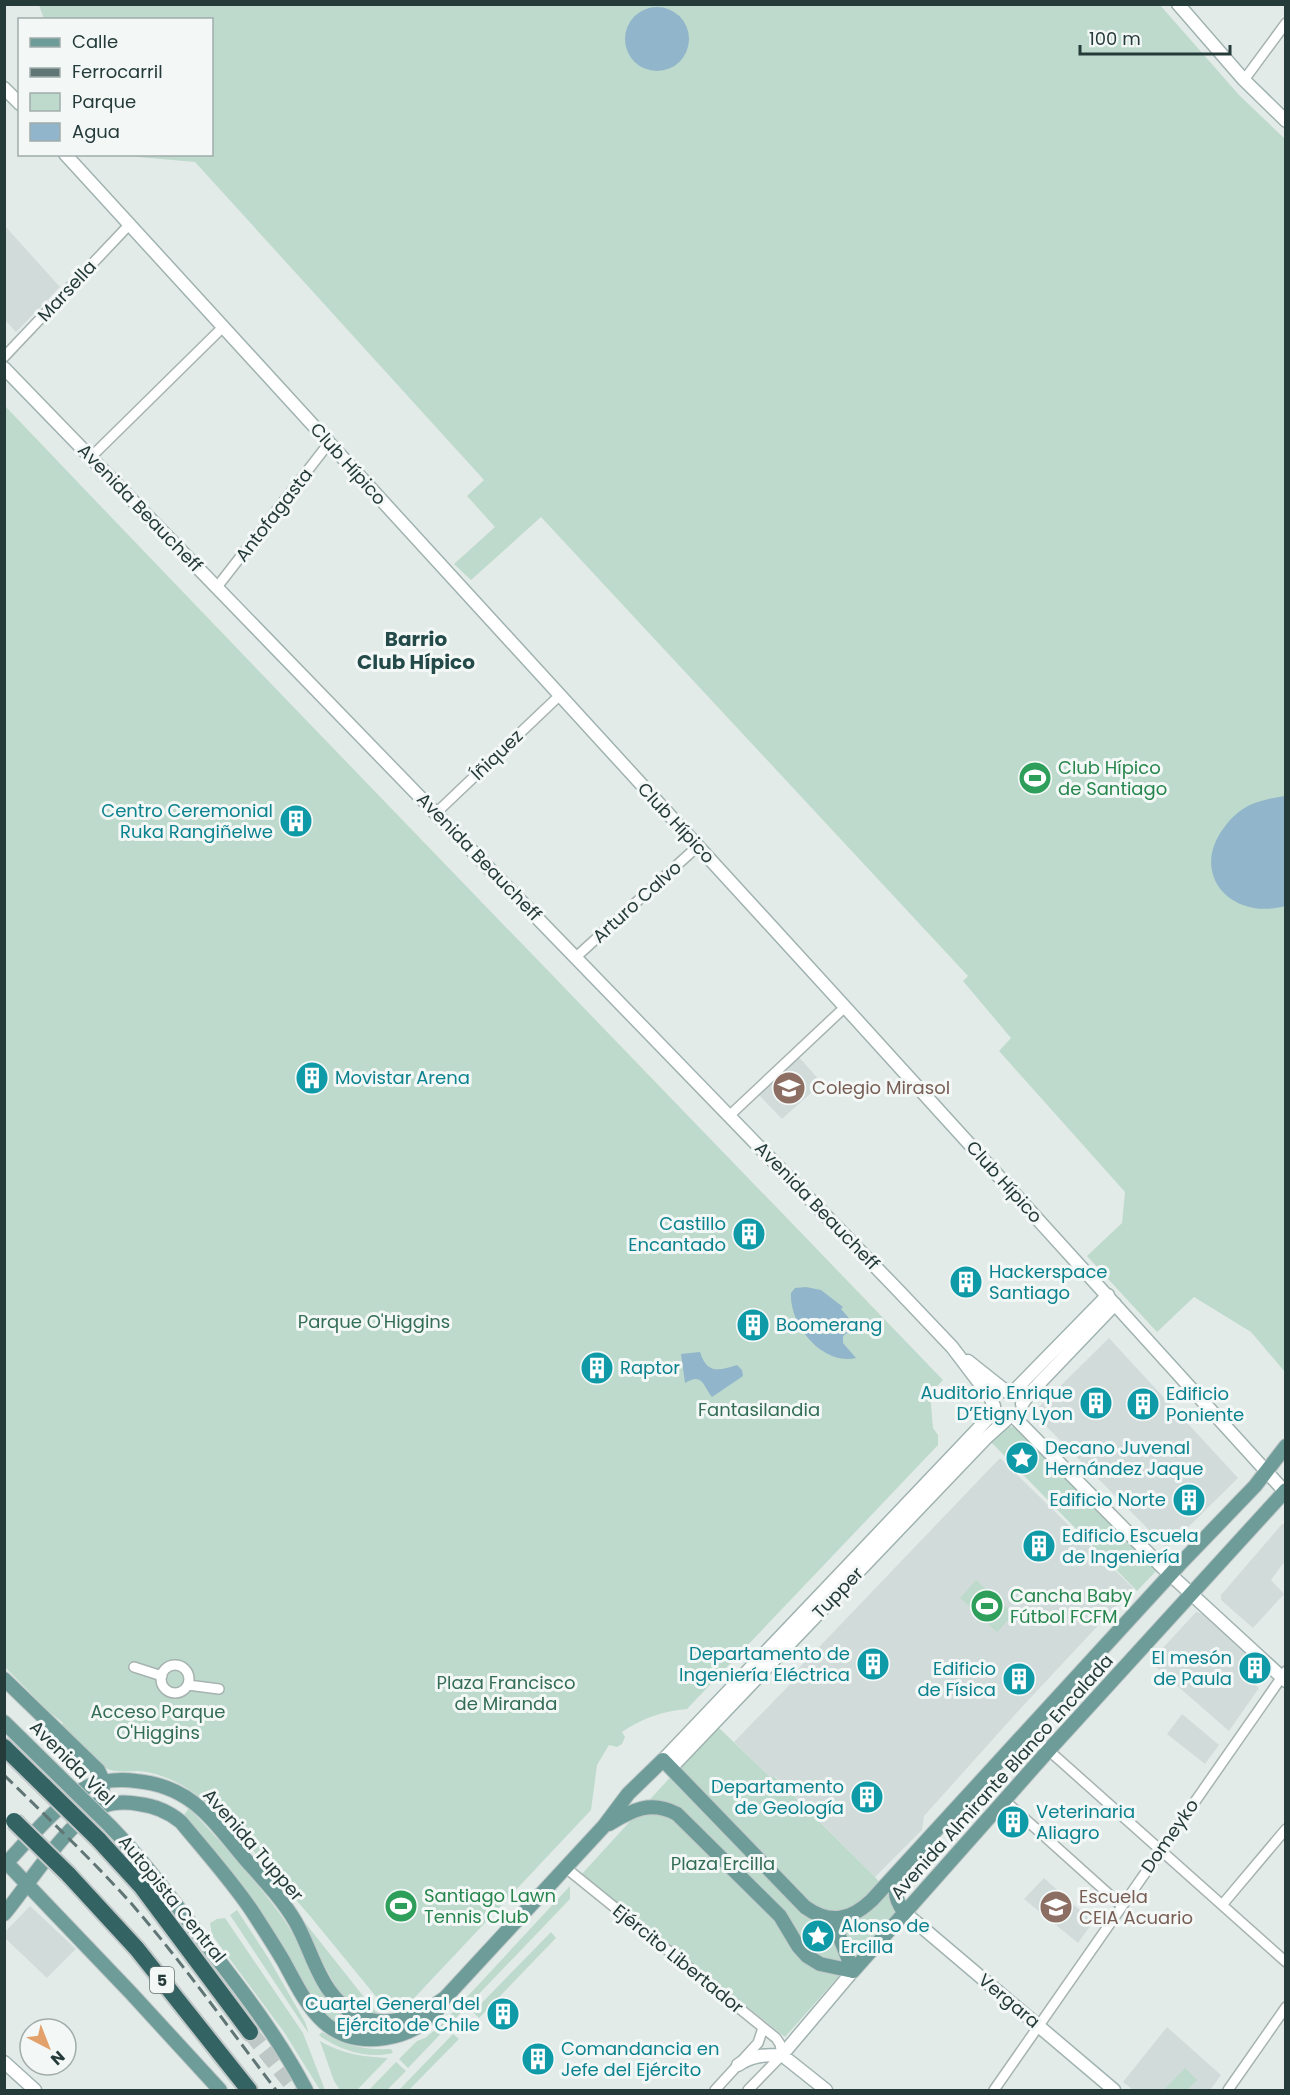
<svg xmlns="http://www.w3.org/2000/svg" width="1290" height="2095" font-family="Poppins,sans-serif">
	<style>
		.built { fill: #d1dbd9 }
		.green { fill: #bedacc }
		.water { fill: #91b5ca }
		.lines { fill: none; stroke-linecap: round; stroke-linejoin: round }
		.highway-tunnel { stroke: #bdc8c6; stroke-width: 16; stroke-dasharray: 16 8; stroke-linecap: butt }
		.street-casing { stroke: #a6b3b1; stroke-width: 12 }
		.secondary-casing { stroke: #a0b3b0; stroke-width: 15 }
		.primary-casing { stroke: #c2c8c8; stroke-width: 16 }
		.highway-casing { stroke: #c2c8c8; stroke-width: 20 }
		.street { stroke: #fff; stroke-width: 9 }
		.secondary { stroke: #fff; stroke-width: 12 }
		.primary { stroke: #6d9c99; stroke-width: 14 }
		.highway { stroke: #346364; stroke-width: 16 }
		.rail { stroke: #5f7675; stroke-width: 3; stroke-dasharray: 12 6; stroke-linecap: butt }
		.primary-bridge-casing { stroke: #c2c8c8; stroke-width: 16; stroke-linecap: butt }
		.highway-bridge-casing { stroke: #c2c8c8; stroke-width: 20; stroke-linecap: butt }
		.primary-bridge { stroke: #6d9c99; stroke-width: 14 }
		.highway-bridge { stroke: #346364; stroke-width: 16 }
		.labels { text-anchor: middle; stroke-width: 6; stroke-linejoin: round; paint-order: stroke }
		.shield { fill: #f3f8f7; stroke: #637472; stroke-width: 1.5 }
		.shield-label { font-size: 16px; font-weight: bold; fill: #253b39 }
		.street-label { font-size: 18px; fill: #253b39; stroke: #f3f8f7 }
		.leisure-label { font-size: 18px; fill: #27864d; stroke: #f3f8f7; text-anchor: start }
		.culture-label { font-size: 18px; fill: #0d838f; stroke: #f3f8f7; text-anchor: start }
		.education-label { font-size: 18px; fill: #785e54; stroke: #f3f8f7; text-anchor: start }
		.park-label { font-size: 18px; fill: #336d56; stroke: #f3f8f7 }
		.neighbourhood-label { font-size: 20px; font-weight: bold; fill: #234a49; stroke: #f3f8f7 }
	</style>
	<rect width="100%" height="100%" fill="#e3ebe9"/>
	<!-- built -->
	<path class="built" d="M5,226L60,287L16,332L5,320Z
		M797,1055L822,1083L782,1119L757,1093Z
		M1109,1338L1238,1478L1167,1548L1033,1413Z
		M1000,1458L1133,1588L1021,1708L924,1816L922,1830L875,1877L775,1776L772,1779L734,1742L802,1672L799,1668Z
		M1282,1524H1285V1561L1271,1580L1284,1594L1253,1628L1221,1600V1595Z
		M1196,1612L1203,1614L1254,1662L1244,1675L1259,1688L1229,1731L1150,1662Z
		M1182,1714L1219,1745L1205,1764L1167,1734Z
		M1044,1878L1093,1922L1078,1943L1024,1899Z
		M30,1906L76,1949L47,1978L5,1938V1932Z
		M1167,2027L1221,2075L1210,2090H1133L1123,2082Z"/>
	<!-- green -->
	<path class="green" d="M39,5H1160L1239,95L1285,139V1372L1251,1332L1194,1297L1157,1332L1087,1256L1122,1223L1125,1192L999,1051L1011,1038L963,981L968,976L541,517L471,580L454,564L495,527L467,496L484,480L195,162L115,155L212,154V20L44,19Z
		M5,406C316,732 630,1055 943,1380L930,1393L933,1428L938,1435V1445L687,1709C663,1711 643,1718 622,1732L625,1737L622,1744L617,1747L609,1745L597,1765L591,1810L402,2011L387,2010L310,1916L208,1799L205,1802C186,1785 163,1773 138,1771C127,1771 115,1773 105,1768L60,1726L63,1723L47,1710L5,1667Z
		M1008,1426L1017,1428L1157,1570L1137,1591L991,1442Z
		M976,1580L1014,1614L997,1632L960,1598Z
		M717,1726L771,1778L774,1776L875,1877L900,1907L785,2037L581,1875Z
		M189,1808C217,1838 246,1869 271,1902C281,1915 291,1929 299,1944C314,1973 322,2006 352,2022C376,2035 399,2028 423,2021L372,2036L334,2025L319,2012L274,1932L259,1910L183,1816Z
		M570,1886V1899L408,2068L399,2059L417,2041L425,2038L441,2025Z
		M237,1910L269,1959L305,2022L309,2034L230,1915Z
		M295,1910L375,2011L380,2014H365L340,1995Z
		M225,1918L303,2033L325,2090H320L284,2032L212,1935L210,1923L217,1919Z
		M551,1932L556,1938L479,2018L473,2012Z
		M322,2032C344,2046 365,2050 391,2049L393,2053C369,2059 342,2051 321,2037L319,2035Z
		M453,2034L459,2039L409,2090H399Z
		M320,2041C345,2055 360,2056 388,2058L357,2090H340L334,2081Z
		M396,2062L406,2071L387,2090H369Z
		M1185,2068L1197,2080L1187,2090H1164Z"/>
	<!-- water -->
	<path class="water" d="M625 39a32 32 0 1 1 64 0a32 32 0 1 1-64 0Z
		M1285,796V906C1231,921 1187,873 1226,825C1232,817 1241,809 1250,805C1262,800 1273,798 1285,796Z
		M806,1287L821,1290L843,1307L841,1309L848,1317L851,1330L843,1336V1343L856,1358C822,1366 789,1324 791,1293L795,1288Z
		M700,1352C707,1374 718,1371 737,1365L742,1370L743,1376L712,1397C703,1386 703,1372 685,1383L681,1354Z"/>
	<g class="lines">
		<!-- highway-tunnel -->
		<path class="highway-tunnel" d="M250,2032L296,2090"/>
		<!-- street casing -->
		<g class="street-casing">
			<path id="street" d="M1244,80L1286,23
				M4,357L129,225
				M91,457L223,327
				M217,587L329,443
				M436,813L559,696
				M576,957L698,846
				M729,1116L845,1007
				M161 1679a14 14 0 1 1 28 0a14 14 0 1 1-28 0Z
				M134,1667L162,1676
				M188,1685L219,1689
				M1027,1731L1286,1962
				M1004,1800L1122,1906
				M566,1868L776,2038L780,2044L782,2055L748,2090
				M1222,1905L1286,1829
				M715,2090L758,2043L763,2028
				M994,2090L1286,1671
				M1228,2090L1286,2007"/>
		</g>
		<!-- secondary casing -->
		<g class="secondary-casing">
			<path id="secondary" d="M1178,4L1244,80L1286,121
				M4,88L20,104
				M65,154L845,1007L1286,1493
				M4,368L894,1286L952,1347L990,1397L994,1406
				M968,1361L1007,1392
				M1012,1393L1108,1295
				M1022,1404L1029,1394L1115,1304
				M1015,1418L1162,1567L1286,1681
				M663,1760L995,1411
				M671,1768L986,1438L1006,1420
				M904,1912L1114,2090
				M782,2055L853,1971
				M782,2055L826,2090
				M4,2062L35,2090
				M738,2065C752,2055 765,2055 782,2055"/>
		</g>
		<!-- primary casing -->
		<g class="primary-casing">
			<path id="primary" d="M4,1679L98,1770C106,1784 104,1796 95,1809
				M4,1722L59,1776
				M609,1824C632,1810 651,1800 677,1814L780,1916L798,1946L807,1956L820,1964L853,1971
				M110,1826C144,1861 173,1901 203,1940C241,1989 277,2035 306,2090
				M4,1860L131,1993L220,2090
				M4,1866C23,1845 66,1795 91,1785C104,1780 122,1779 136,1781C192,1786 212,1820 246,1860C263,1879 282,1899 295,1921C308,1943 314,1969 329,1990C361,2035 406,2026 445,1998L604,1826L628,1794L663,1760L805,1907C830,1925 851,1920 872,1900L1179,1565L1255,1486L1286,1446
				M903,1871C895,1889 892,1895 904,1912
				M4,1914C28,1886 70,1817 103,1806C114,1802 128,1802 139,1804C155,1806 168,1811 181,1822C205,1851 231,1880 252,1911C263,1928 274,1945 284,1962C307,2005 326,2047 385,2038C406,2035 426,2025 439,2008
				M827,1918L838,1933L853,1971
				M853,1971L1048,1751L1286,1490"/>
		</g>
		<!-- highway casing -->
		<g class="highway-casing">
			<path id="highway" d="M4,1747L45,1787
				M98,1839L141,1886L250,2032
				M68,1874L137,1949L249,2090"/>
		</g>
		<!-- street -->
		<use href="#street" class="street"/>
		<!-- secondary -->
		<use href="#secondary" class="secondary"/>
		<!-- primary -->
		<use href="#primary" class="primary"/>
		<!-- highway -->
		<use href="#highway" class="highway"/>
		<!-- rail -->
		<path class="rail" d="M4,1775C47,1817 90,1858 130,1902C182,1962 228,2027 276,2090"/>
		<!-- primary-bridge casing -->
		<g class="primary-bridge-casing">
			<path id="primary-bridge" d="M59,1776L110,1826"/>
		</g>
		<!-- highway-bridge casing -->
		<g class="highway-bridge-casing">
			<path id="highway-bridge" d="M45,1787L98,1839
				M14,1821L68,1874"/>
		</g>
		<!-- primary-bridge -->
		<use href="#primary-bridge" class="primary-bridge"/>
		<!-- highway-bridge -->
		<use href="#highway-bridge" class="highway-bridge"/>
	</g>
	<!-- icons -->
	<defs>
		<g id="stadium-disc" transform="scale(1.725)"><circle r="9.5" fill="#2e9e5b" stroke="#f3f8f7"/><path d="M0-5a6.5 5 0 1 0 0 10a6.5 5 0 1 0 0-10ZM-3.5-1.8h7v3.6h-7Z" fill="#fff"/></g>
		<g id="building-disc" transform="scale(1.725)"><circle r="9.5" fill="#0f9aa8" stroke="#f3f8f7"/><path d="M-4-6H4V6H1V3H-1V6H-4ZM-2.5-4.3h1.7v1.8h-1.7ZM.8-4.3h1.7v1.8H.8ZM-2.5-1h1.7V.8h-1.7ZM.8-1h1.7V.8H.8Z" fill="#fff"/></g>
		<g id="school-disc" transform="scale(1.725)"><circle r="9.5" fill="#8d6e63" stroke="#f3f8f7"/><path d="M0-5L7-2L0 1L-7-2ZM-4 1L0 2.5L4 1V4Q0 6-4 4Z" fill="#fff"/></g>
		<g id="sight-disc" transform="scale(1.725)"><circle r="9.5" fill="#0f9aa8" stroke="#f3f8f7"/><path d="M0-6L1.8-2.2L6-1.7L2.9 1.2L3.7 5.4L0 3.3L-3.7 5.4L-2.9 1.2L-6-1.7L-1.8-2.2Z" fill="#fff"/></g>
		<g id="university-disc" transform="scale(1.725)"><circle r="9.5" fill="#8d6e63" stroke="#f3f8f7"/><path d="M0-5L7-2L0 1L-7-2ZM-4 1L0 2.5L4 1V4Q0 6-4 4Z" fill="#fff"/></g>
	</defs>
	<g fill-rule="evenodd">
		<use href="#stadium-disc" x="1035" y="778"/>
		<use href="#building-disc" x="296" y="821"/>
		<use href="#building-disc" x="312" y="1078"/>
		<use href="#school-disc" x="789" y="1088"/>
		<use href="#building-disc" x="749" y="1234"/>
		<use href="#building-disc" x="966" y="1282"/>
		<use href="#building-disc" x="753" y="1325"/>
		<use href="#building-disc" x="597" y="1368"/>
		<use href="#building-disc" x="1096" y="1403"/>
		<use href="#building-disc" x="1143" y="1404"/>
		<use href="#sight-disc" x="1022" y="1458"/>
		<use href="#building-disc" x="1189" y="1500"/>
		<use href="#building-disc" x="1039" y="1546"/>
		<use href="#stadium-disc" x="987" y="1606"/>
		<use href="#building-disc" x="873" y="1664"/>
		<use href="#building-disc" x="1255" y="1668"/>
		<use href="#building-disc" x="1019" y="1679"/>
		<use href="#building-disc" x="867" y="1797"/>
		<use href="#building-disc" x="1013" y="1822"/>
		<use href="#stadium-disc" x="401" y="1906"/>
		<use href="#university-disc" x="1056" y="1907"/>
		<use href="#sight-disc" x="818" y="1936"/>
		<use href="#building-disc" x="503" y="2014"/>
		<use href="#building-disc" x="538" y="2059"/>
	</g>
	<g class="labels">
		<!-- shield labels -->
		<rect class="shield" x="150" y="1967" width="24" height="26" rx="4.5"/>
		<g class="shield-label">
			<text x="162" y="1986">5</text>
		</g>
		<!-- street labels -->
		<g class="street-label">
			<text transform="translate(67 291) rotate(-47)" y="6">Marsella</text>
			<text transform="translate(348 464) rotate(48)" y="6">Club Hípico</text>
			<text transform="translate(140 508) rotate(46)" y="6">Avenida Beaucheff</text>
			<text transform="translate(274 515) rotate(-52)" y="6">Antofagasta</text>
			<text transform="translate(497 755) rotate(-44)" y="6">Íñiquez</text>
			<text transform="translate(676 823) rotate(47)" y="6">Club Hípico</text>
			<text transform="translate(479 857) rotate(46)" y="6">Avenida Beaucheff</text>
			<text transform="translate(637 902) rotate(-42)" y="6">Arturo Calvo</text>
			<text transform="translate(1004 1182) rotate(48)" y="6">Club Hípico</text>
			<text transform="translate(817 1206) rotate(46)" y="6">Avenida Beaucheff</text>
			<text transform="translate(838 1593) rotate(-46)" y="6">Tupper</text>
			<text transform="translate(72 1763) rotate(45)" y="6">Avenida Viel</text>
			<text transform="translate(1002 1777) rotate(-48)" y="6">Avenida Almirante Blanco Encalada</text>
			<text transform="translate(1170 1836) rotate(-55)" y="6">Domeyko</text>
			<text transform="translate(253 1845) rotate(49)" y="6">Avenida Tupper</text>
			<text transform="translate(172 1899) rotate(51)" y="6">Autopista Central</text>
			<text transform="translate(678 1959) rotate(39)" y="6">Ejército Libertador</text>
			<text transform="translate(1009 2001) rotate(40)" y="6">Vergara</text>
		</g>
		<!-- leisure labels -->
		<g class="leisure-label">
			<text x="1058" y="774">Club Hípico<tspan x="1058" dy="21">de Santiago</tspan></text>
			<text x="1010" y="1602">Cancha Baby<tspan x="1010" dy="21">Fútbol FCFM</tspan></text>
			<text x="424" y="1902">Santiago Lawn<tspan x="424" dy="21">Tennis Club</tspan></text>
		</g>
		<!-- culture labels -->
		<g class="culture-label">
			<text x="273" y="817" text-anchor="end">Centro Ceremonial<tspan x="273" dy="21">Ruka Rangiñelwe</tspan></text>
			<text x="335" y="1084">Movistar Arena</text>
			<text x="726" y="1230" text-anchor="end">Castillo<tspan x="726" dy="21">Encantado</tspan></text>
			<text x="989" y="1278">Hackerspace<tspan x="989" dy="21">Santiago</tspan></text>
			<text x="776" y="1331">Boomerang</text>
			<text x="620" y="1374">Raptor</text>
			<text x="1073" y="1399" text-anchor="end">Auditorio Enrique<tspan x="1073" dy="21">D’Etigny Lyon</tspan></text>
			<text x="1166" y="1400">Edificio<tspan x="1166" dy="21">Poniente</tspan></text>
			<text x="1045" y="1454">Decano Juvenal<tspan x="1045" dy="21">Hernández Jaque</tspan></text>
			<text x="1166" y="1506" text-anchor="end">Edificio Norte</text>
			<text x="1062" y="1542">Edificio Escuela<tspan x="1062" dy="21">de Ingeniería</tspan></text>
			<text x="850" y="1660" text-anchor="end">Departamento de<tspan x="850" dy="21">Ingeniería Eléctrica</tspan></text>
			<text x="1232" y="1664" text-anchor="end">El mesón<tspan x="1232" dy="21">de Paula</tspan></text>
			<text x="996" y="1675" text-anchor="end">Edificio<tspan x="996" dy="21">de Física</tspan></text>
			<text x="844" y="1793" text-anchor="end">Departamento<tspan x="844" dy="21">de Geología</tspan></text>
			<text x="1036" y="1818">Veterinaria<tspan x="1036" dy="21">Aliagro</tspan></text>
			<text x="841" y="1932">Alonso de<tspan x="841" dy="21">Ercilla</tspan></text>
			<text x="480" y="2010" text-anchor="end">Cuartel General del<tspan x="480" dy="21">Ejército de Chile</tspan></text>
			<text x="561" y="2055">Comandancia en<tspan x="561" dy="21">Jefe del Ejército</tspan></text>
		</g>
		<!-- education labels -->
		<g class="education-label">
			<text x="812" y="1094">Colegio Mirasol</text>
			<text x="1079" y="1903">Escuela<tspan x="1079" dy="21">CEIA Acuario</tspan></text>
		</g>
		<!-- park labels -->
		<g class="park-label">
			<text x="374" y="1328">Parque O'Higgins</text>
			<text x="759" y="1416">Fantasilandia</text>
			<text x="506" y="1689">Plaza Francisco<tspan x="506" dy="21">de Miranda</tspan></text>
			<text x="158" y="1718">Acceso Parque<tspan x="158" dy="21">O'Higgins</tspan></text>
			<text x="723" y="1870">Plaza Ercilla</text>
		</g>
		<!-- neighbourhood labels -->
		<g class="neighbourhood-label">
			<text x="416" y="646">Barrio<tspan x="416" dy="23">Club Hípico</tspan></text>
		</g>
	</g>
	<!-- border -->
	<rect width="1290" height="2095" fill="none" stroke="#253b39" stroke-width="12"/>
	<!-- legend -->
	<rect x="18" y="18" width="195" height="138" fill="#f3f8f7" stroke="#a1acab" stroke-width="1.5"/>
	<rect x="30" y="38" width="30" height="9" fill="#6d9c99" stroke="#a1acab" stroke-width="1.5"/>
	<text x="72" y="48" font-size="18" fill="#253b39">Calle</text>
	<rect x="30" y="68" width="30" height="9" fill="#5f7675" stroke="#a1acab" stroke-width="1.5"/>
	<text x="72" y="78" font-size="18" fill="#253b39">Ferrocarril</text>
	<rect x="30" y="93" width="30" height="18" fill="#bedacc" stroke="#a1acab" stroke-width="1.5"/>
	<text x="72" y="108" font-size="18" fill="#253b39">Parque</text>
	<rect x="30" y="123" width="30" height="18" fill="#91b5ca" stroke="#a1acab" stroke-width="1.5"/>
	<text x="72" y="138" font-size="18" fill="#253b39">Agua</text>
	<!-- north arrow -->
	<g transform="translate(48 2047) rotate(138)"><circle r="28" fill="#f3f8f7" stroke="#a1acab" stroke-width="1.5"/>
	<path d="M0-4.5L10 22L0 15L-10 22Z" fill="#e2a16a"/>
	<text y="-9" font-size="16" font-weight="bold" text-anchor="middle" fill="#253b39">N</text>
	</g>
	<!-- scale -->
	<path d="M1080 45v9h150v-9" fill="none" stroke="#253b39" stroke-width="3"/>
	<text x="1089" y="45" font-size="18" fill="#253b39" stroke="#f3f8f7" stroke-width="4.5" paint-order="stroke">100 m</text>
</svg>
